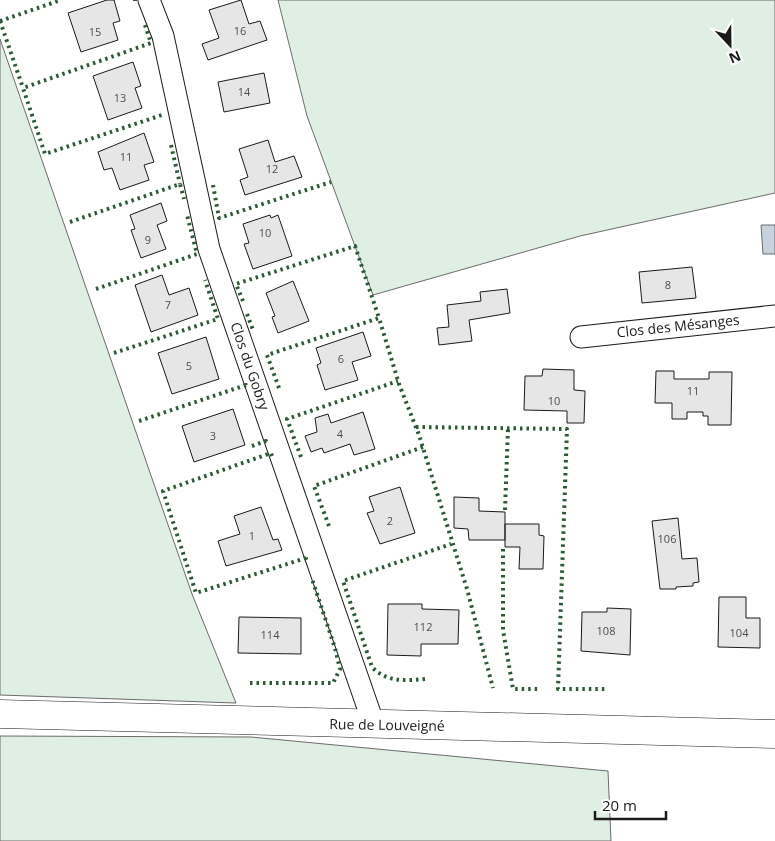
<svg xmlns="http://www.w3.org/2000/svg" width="775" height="841" font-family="'Open Sans',sans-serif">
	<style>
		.green { fill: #e0efe3; stroke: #6a6a6a }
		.water { fill: #c6d2dc; stroke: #6a6a6a }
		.building { fill: #e6e6e6; stroke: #1a1a1a }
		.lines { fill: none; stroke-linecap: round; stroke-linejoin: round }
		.minor-casing { stroke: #1a1a1a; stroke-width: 23 }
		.primary-casing { stroke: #1a1a1a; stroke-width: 29 }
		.minor { stroke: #fff; stroke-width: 21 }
		.primary { stroke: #fff; stroke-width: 28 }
		.hedge { stroke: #2b5a34; stroke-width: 4; stroke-dasharray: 2.5 4; stroke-linecap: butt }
		.labels { text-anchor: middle; stroke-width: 4; stroke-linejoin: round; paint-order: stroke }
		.number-label { font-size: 11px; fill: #4d4d4d }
		.street-label { font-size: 14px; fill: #1a1a1a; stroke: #fff }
	</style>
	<rect width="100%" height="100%" fill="#fff"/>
	<!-- green -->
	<path class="green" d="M278,0H775V193L580,236L373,295L307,116Z
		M0,39L192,594L236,703L0,695Z
		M0,736L251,737L608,771L611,841H0Z"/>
	<!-- water -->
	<path class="water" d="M761,225H775V254H763Z"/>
	<!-- building -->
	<path class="building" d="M107,0H114L120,21L113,23L118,40L81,52L68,13Z
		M241,0L249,24L260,21L267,40L208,60L202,44L219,38L209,10Z
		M133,62L141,86L135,88L142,108L108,120L93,76Z
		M264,73L270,103L224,112L218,82Z
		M144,133L154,162L144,165L149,180L120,190L112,168L104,170L98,152Z
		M268,140L275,162L294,156L302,177L245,195L240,180L248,177L239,149Z
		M161,203L167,221L157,225L166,249L141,258L131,230L135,229L130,215Z
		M270,215L271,218L278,215L292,256L253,269L244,244L249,243L243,224Z
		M692,267L696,298L642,303L639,272Z
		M162,275L169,295L189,288L198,315L151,332L135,285Z
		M293,281L309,321L278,333L272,317L275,316L266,293Z
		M507,289L510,313L469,320L472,341L439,345L437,328L449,327L447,305L481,301L480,292Z
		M363,332L371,356L352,362L358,380L325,390L317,365L321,363L316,348Z
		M206,337L219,379L172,394L158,353Z
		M543,369L574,370V390L585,391L584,423H567V411L524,410L525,376H542Z
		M656,371H674V379H709V372H732L731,425H708V416H703V412H687V419H672V403H655Z
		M233,409L245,445L194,462L182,426Z
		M363,412L375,449L354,455L350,444L324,453L322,448L311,452L305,436L317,432L315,418L328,414L331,423Z
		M400,487L415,533L380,544L367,513L374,511L369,497Z
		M454,497L479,498V511L505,512V540H469L468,529L454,528Z
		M261,507L273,540L278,539L282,550L226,566L218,541L240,534L234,516Z
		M678,518L682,559L697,558L699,582L693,583V586L676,587V589H660L652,521Z
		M505,524H539V535L544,536L543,569H519L520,547H505Z
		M719,597H746V618H760V648L718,647Z
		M388,604H422V609L459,610L458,644H421V656L387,655Z
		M607,608L631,609L630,655L581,651L582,612H607Z
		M239,617L301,618V654L238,653Z"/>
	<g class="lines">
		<!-- minor casing -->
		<g class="minor-casing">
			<path id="minor" d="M149,0L163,36L209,249L374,725
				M581,337L775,316"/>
		</g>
		<!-- primary casing -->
		<g class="primary-casing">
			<path id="primary" d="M0,714L775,734"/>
		</g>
		<!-- minor -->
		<use href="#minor" class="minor"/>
		<!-- primary -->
		<use href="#primary" class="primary"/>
		<!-- hedge -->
		<path class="hedge" d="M135,0V1
			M0,21L23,88
			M0,21L61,0
			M145,25L151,43L23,88L45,154L165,114
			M171,145L180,184
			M213,185L219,218L331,182
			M70,222L180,184L184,199
			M96,289L197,254L187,215
			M243,301L236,284L355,246L379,318
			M247,314L253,330
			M114,353L218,319L205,280
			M279,388L267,355L379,318L399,384L419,435L467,589L493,688
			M139,421L246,385L247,389
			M416,427L567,429L558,689H605
			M252,446L266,441L267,444
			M272,456L271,453L163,491L196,593L306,558L304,555
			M301,457L287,419L398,381
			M505,510L508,428
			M329,526L314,486L423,447
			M503,549V630L513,689H541
			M425,679C405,681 386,682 372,667L343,581L451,544
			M250,683H333L340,669L335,648L312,579"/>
	</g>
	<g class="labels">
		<!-- number labels -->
		<g class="number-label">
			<text x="240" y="35">16</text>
			<text x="95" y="36">15</text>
			<text x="244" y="96">14</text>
			<text x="120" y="102">13</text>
			<text x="126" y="161">11</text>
			<text x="272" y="173">12</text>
			<text x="265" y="237">10</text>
			<text x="148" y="244">9</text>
			<text x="668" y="289">8</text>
			<text x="168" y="309">7</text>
			<text x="341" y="363">6</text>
			<text x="189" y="370">5</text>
			<text x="693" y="395">11</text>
			<text x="554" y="405">10</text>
			<text x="340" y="438">4</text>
			<text x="213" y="440">3</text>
			<text x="390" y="525">2</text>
			<text x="252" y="540">1</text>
			<text x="667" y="543">106</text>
			<text x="423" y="631">112</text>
			<text x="606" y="635">108</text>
			<text x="739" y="637">104</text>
			<text x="270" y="639">114</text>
		</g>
		<!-- street labels -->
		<g class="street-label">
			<text transform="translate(678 326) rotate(-6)" y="5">Clos des Mésanges</text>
			<text transform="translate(250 366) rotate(71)" y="5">Clos du Gobry</text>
			<text transform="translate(387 725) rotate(1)" y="5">Rue de Louveigné</text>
		</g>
	</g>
	<!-- north arrow -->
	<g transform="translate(730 45) rotate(158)" stroke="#ffffff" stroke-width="4" paint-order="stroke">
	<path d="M0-4L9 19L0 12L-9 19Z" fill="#1a1a1a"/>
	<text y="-8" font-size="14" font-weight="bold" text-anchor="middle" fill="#1a1a1a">N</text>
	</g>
	<!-- scale -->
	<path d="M595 811v8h71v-8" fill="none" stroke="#1a1a1a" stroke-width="2.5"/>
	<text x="602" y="811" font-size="15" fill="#1a1a1a" stroke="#ffffff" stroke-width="4" paint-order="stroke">20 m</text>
</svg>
